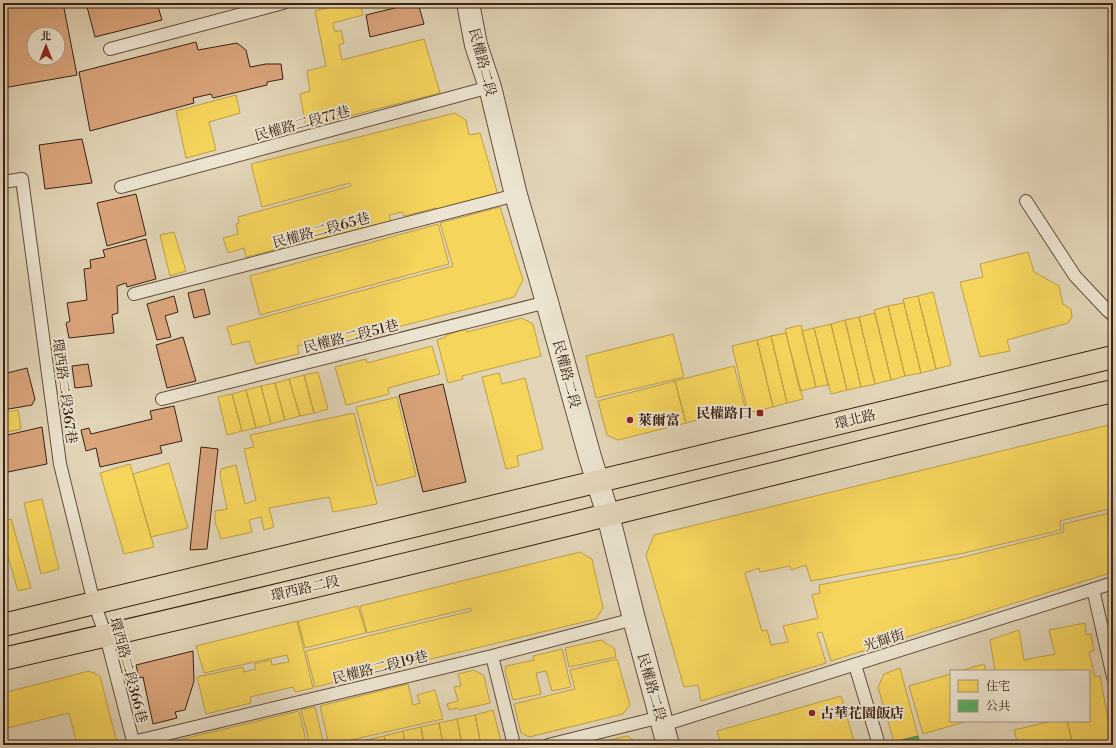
<svg xmlns="http://www.w3.org/2000/svg" width="1116" height="748" font-family="'Libre Bodoni','Noto Serif TC',serif">
	<style>
		.homes { fill: #f6d55c; stroke: #be9f46 }
		.public { fill: #5aae61; stroke: #50844a }
		.building { fill: #dba57c; stroke: #3a2114; fill-rule: evenodd }
		.lines { fill: none; stroke-linecap: round; stroke-linejoin: round }
		.service-casing { stroke: #644e3d; stroke-width: 14 }
		.tertiary-casing { stroke: #644e3d; stroke-width: 24 }
		.primary-casing { stroke: #3a2114; stroke-width: 24 }
		.service { stroke: #ece4d0; stroke-width: 12 }
		.tertiary { stroke: #ece4d0; stroke-width: 22 }
		.primary { stroke: #e2d5b7; stroke-width: 22 }
		.poi-dot { fill: #8f2418; stroke: #ece4d0; stroke-width: 1.5 }
		.labels { text-anchor: middle; stroke-width: 4; stroke-linejoin: round; paint-order: stroke }
		.street-label { font-size: 14px; fill: #3a2114; stroke: #ece4d0 }
		.poi-label { font-size: 14px; font-weight: bold; fill: #3a2114; stroke: #ece4d0; text-anchor: start }
	</style>
	<rect width="100%" height="100%" fill="#e2d5b7"/>
	<filter id="stains"><feTurbulence type="fractalNoise" baseFrequency=".005" numOctaves="4"/><feColorMatrix values="0 0 0 0 .2 0 0 0 0 .09 0 0 0 0 .02 0 0 0 .5 -.17"/></filter>
	<radialGradient id="worn" r=".72"><stop offset=".6" stop-color="#630" stop-opacity="0"/><stop offset="1" stop-color="#630" stop-opacity=".3"/></radialGradient>
	<!-- homes -->
	<path class="homes" d="M345,3H360L363,15L333,23L335,32L341,30L344,43L339,45L342,60L424,39L440,93L306,127L300,94L310,91L307,71L326,66L315,11Z
		M236,95L240,113L209,122L216,150L186,158L176,111Z
		M455,113L466,120L469,135L480,133L498,195L436,211V208L404,216L402,212L389,215L391,221L246,257L244,248L228,253L223,238L238,234L236,224L239,223L238,217L351,186L350,183L262,207L251,164Z
		M500,207L523,280L514,297L316,348L314,343L297,346L299,354L256,364L249,341L232,345L227,327L453,266L440,223Z
		M438,224L449,264L260,315L250,276Z
		M174,232L186,271L170,276L160,235Z
		M1028,252L1034,272L1059,286L1063,304L1071,309L1072,317L1068,323L1007,340L1010,351L980,357L960,282L983,277L980,264Z
		M933,292L951,365L936,369L918,296Z
		M918,296L936,369L921,373L903,299Z
		M904,303L921,373L905,376L888,306Z
		M888,306L905,376L891,380L874,310Z
		M875,313L891,380L875,384L859,317Z
		M859,317L875,384L861,387L845,320Z
		M522,318L533,324L541,356L462,376L463,379L448,383L437,340L446,337V335L466,329L467,332Z
		M845,320L861,387L847,390L831,324Z
		M831,324L847,390L831,394L814,328Z
		M801,325L816,387L800,391L785,329Z
		M814,328L828,385L816,387L802,331Z
		M786,333L803,399L787,403L771,336Z
		M673,334L684,377L596,398L586,356Z
		M771,336L787,403L773,407L757,340Z
		M757,340L773,407L748,413L732,346Z
		M432,346L440,374L388,388L389,394L346,405L335,367L366,359L367,363Z
		M734,366L745,407L686,423L675,381Z
		M318,372L328,409L314,413L304,375Z
		M499,373L502,384L525,378L543,449L517,456L519,466L506,469L482,377Z
		M304,375L314,413L300,416L289,379Z
		M289,379L300,416L285,420L275,383Z
		M675,381L686,423L618,440L607,435L598,401Z
		M275,383L285,420L271,424L261,386Z
		M261,386L271,424L256,428L246,390Z
		M246,390L256,428L242,431L232,394Z
		M232,394L242,431L227,435L218,397Z
		M397,397L416,476L377,486L356,407Z
		M18,410L21,429L3,433V413Z
		M354,413L377,504L333,512L329,497L269,508L274,527L264,530L261,517L249,520L252,532L221,539L215,522V511L227,509L220,475L221,469L236,465L245,504L256,500L244,449L254,447L250,435Z
		M1113,424V508L1060,521L1061,530L964,553L811,581L806,565L791,570L790,566L760,572L759,568L745,573L762,631L767,630L771,645L788,642L783,626L818,618L812,595L820,593L819,585L959,558L1064,532L1063,524L1113,512V572L831,661L822,632L817,633L826,663L701,701L698,685L684,687L646,555L654,535Z
		M169,463L188,528L151,537L133,474Z
		M130,464L154,547L124,554L100,473Z
		M42,499L59,569L41,574L24,503Z
		M11,519L31,588L18,591L3,540V521Z
		M580,552L592,559L603,608L596,619L315,687L306,651L471,611V608L367,633L360,606Z
		M358,606L366,633L305,648L298,621Z
		M297,621L313,688L295,692L293,687L250,697L251,703L206,714L197,677L243,667L244,672L256,669L254,664L271,660L272,665L289,662L287,655L204,673L196,646Z
		M1085,623L1086,635L1091,634L1094,651L1089,652L1095,677L1100,676L1113,745H1073L1067,721H1089V671H995L990,640L1019,630L1024,660L1055,654L1049,630Z
		M601,640L614,648L616,657L569,667L565,648Z
		M562,649L571,687L552,691L546,671L536,673L541,694L513,700L505,671L506,666L534,660L533,656Z
		M617,659L630,705L623,714L529,737L521,733L514,704L575,689L570,670Z
		M984,664L986,671H960Z
		M900,668L918,736L894,742L878,687L884,674Z
		M474,670L484,676L490,703L459,710L457,708L449,710L447,704L458,701L454,687L461,686L458,674Z
		M89,671L100,676L117,743L109,745H77L69,713L3,729V693Z
		M951,674V721H968L923,734L909,686Z
		M408,684L413,705L420,703L417,695L435,690L443,719L329,745L320,706Z
		M841,696L855,745H721L717,731Z
		M315,707L323,741L310,744L301,710Z
		M493,710L501,741L500,745H481L475,715Z
		M299,711L307,745H158Z
		M475,715L481,745H462L457,719Z
		M457,719L462,745H443L439,723Z
		M1052,721H1067L1073,745H1018L1014,730Z
		M439,723L443,745H424L421,727Z
		M421,727L424,745H405L403,731Z
		M403,731L405,745H386L384,736Z
		M384,736L386,745H367L366,740Z
		M627,736L641,745H588Z
		M366,740L367,745H348V744Z"/>
	<!-- public -->
	<path class="public" d="M918,736L920,745H895L894,742Z"/>
	<!-- building -->
	<path class="building" d="M3,3H63L77,75L3,88ZM34,34H58V58H34Z
		M86,3H157L162,20L95,37Z
		M415,3H418L424,24L370,37L366,15Z
		M196,42L198,50L237,43L246,50L250,67L266,64H281L283,79L267,82V85L213,98L211,94L193,98L194,103L90,131L79,72Z
		M82,139L92,183L45,189L39,145Z
		M136,194L146,235L107,246L97,203Z
		M146,239L156,279L127,287L126,283L117,286L118,313L112,315L114,333L69,338L66,323L70,321L67,303L87,300L84,269L91,268L90,260L105,257L103,250Z
		M204,289L210,314L194,318L188,293Z
		M174,296L178,312L165,316L171,337L157,340L147,304Z
		M183,337L196,381L167,388L156,345Z
		M88,364L92,386L75,388L72,366Z
		M27,368L35,399L32,405L3,410V374Z
		M443,384L466,482L423,492L399,395Z
		M174,406L182,441L160,446L162,453L100,467L96,448L86,451L81,430L89,428L91,434L152,419L150,411Z
		M42,427L47,464L3,473V436Z
		M201,447L218,449L207,549L190,550Z
		M193,651L194,681L185,710L175,712L177,718L153,724L143,677L139,678L136,665Z"/>
	<g class="lines">
		<!-- service casing -->
		<g class="service-casing">
			<path id="service" d="M110,49L283,3
				M3,182L22,179L60,464L94,603L106,636L134,745
				M121,187L490,87
				M1026,201L1075,276L1107,310L1113,315
				M134,294L516,195
				M162,399L547,302
				M1093,589L1113,677
				M492,656L514,745
				M855,665L879,745
				M663,725L1113,583
				M133,742L492,656L634,619
				M548,745L661,717"/>
		</g>
		<!-- tertiary casing -->
		<g class="tertiary-casing">
			<path id="tertiary" d="M468,3L476,45L490,87L516,195L547,302L590,457L608,515L634,619L668,745"/>
		</g>
		<!-- primary casing -->
		<g class="primary-casing">
			<path id="primary" d="M3,625L1113,357
				M3,659C206,613 409,564 611,514C779,473 945,430 1113,391"/>
		</g>
		<!-- service -->
		<use href="#service" class="service"/>
		<!-- tertiary -->
		<use href="#tertiary" class="tertiary"/>
		<!-- primary -->
		<use href="#primary" class="primary"/>
	</g>
	<!-- markers -->
	<g class="poi-dot">
		<rect x="756" y="409" width="8" height="8" rx="2"/>
		<circle cx="630" cy="420" r="4"/>
		<circle cx="812" cy="713" r="4"/>
	</g>
	<g class="labels">
		<!-- street labels -->
		<g class="street-label">
			<text transform="translate(483 62) rotate(75)" y="5">民權路二段</text>
			<text transform="translate(302 123) rotate(-15)" y="5">民權路二段77巷</text>
			<text transform="translate(321 230) rotate(-15)" y="5">民權路二段65巷</text>
			<text transform="translate(351 336) rotate(-14)" y="5">民權路二段51巷</text>
			<text transform="translate(567 374) rotate(75)" y="5">民權路二段</text>
			<text transform="translate(65 391) rotate(82)" y="5">環西路二段367巷</text>
			<text transform="translate(855 419) rotate(-14)" y="5">環北路</text>
			<text transform="translate(305 588) rotate(-13)" y="5">環西路二段</text>
			<text transform="translate(884 640) rotate(-18)" y="5">光輝街</text>
			<text transform="translate(380 667) rotate(-14)" y="5">民權路二段19巷</text>
			<text transform="translate(129 670) rotate(75)" y="5">環西路二段366巷</text>
			<text transform="translate(652 687) rotate(74)" y="5">民權路二段</text>
		</g>
		<!-- poi labels -->
		<g class="poi-label">
			<text x="752" y="418" text-anchor="end">民權路口</text>
			<text x="638" y="425">萊爾富</text>
			<text x="820" y="718">古華花園飯店</text>
		</g>
	</g>
	<!-- margin -->
	<rect width="1116" height="748" fill="none" stroke="#e2d5b7" stroke-width="16"/>
	<rect x="4" y="4" width="1108" height="740" fill="none" stroke="#3a2114" stroke-width="2"/>
	<rect x="8" y="8" width="1100" height="732" fill="none" stroke="#3a2114"/>
	<!-- legend -->
	<rect x="950" y="670" width="140" height="52" fill="#ece4d0" stroke="#a59685"/>
	<rect x="958" y="680" width="20" height="12" fill="#f6d55c" stroke="#a59685"/>
	<text x="986" y="690" font-size="12" fill="#3a2114">住宅</text>
	<rect x="958" y="700" width="20" height="12" fill="#5aae61" stroke="#a59685"/>
	<text x="986" y="710" font-size="12" fill="#3a2114">公共</text>
	<!-- north arrow -->
	<g transform="translate(46 46)"><circle r="19" fill="#ece4d0" stroke="#a59685"/>
	<path d="M0-3L7 15L0 10L-7 15Z" fill="#8f2418"/>
	<text y="-6" font-size="11" font-weight="bold" text-anchor="middle" fill="#3a2114">北</text>
	</g>
	<rect width="100%" height="100%" filter="url(#stains)"/>
	<rect width="100%" height="100%" fill="url(#worn)"/>
</svg>
